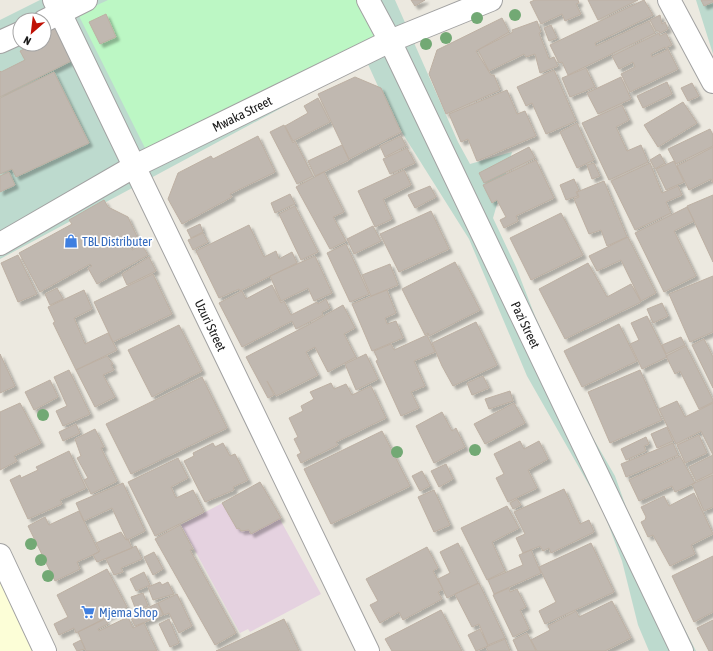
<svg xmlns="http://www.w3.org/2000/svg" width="713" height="651" font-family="'Asap Condensed',sans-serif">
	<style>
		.industrial { fill: #e5d2e0 }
		.education { fill: #fcfed7 }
		.wetland { fill: #bddace; fill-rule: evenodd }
		.park { fill: #bcf7c4 }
		.building { fill: #c0b8b0; stroke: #bdb0a3; fill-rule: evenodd; filter: url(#shadow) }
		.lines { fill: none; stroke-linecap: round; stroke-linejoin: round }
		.minor-casing { stroke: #a2a2a2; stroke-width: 24 }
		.minor { stroke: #fff; stroke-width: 22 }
		.tree { fill: #72a974 }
		.labels { text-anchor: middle; stroke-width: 3.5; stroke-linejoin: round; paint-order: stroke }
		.street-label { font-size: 13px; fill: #1b1b1b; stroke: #fff }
		.shop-label { font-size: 13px; fill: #366cbe; stroke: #fff; text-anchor: start }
	</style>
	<defs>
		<filter id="shadow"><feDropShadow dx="3.5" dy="3.5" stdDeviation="1" flood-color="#0004"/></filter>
	</defs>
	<rect width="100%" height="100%" fill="#ece9e0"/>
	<!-- industrial -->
	<path class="industrial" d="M260,483L321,594L250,632L248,629L240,633L181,525Z"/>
	<!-- education -->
	<path class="education" d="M0,577L39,651H0Z"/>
	<!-- wetland -->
	<path class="wetland" d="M40,0H395L458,142L470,164L512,152L493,218L516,267L535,316L586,426L615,476L636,535L696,651H649L638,625L622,561L602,508L527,376L469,239L391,115L367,62L0,259V20ZM20,20H44V44H20Z
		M696,0H713V54Z"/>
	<!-- park -->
	<path class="park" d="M108,0H356L381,50L147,152L78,14Z"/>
	<!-- building -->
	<path class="building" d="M411,0H425L415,6Z
		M535,0H578L579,3L576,4L581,14L565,21L562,14L541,24L530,2Z
		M588,0H638L598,20Z
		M644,0L653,15L595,43L596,46L649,21L655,33L568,75L562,62L559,63L550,45Z
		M701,0H713V2L704,6Z
		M106,14L116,37L100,44L89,22Z
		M660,15L662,24L665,22L668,29L660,33L659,31H656L650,20Z
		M502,18L509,32L476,51L491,75H494L500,90L446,114L429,74L437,50Z
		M537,21L541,32L539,33L549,59L554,57L558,66L540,73L535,54L526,57L524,54L489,71L478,50L513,32L512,30Z
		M551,25L557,38L549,41L544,28Z
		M58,26L75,59L0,97V71L1,72L25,60L20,51L34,44H44V33Z
		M659,33L660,36L666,33L672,45L667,47L678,69L630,92L621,74L635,67L633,62L619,69L612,56ZM665,47L667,50L652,57L651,54Z
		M586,68L595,87L570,97L562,78Z
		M554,70L576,121L546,134L532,103L526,106L517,87Z
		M54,72L89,143L16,177L12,169L0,174V98Z
		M355,77L381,88L401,132L349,159L318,94Z
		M621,77L631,99L598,114L587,93Z
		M667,82L672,94L643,108L637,96Z
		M692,83L699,96L688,101L681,88Z
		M507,90L517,114L525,111L536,136L477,161L468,139L461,142L449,114Z
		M318,98L330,122L293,141L285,126L308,113L304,106Z
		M683,102L697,123L658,147L644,125Z
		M622,105L629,120L616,127L627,151L641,145L648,162L609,180L582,123Z
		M577,123L594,160L577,168L560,132Z
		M284,125L293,143L295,141L313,176L297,184L270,132Z
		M710,129L713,135V146L676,164L668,149Z
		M258,136L275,172L230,194L232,197L182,224L168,199L178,173L211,156L213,159Z
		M401,136L406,146L385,157L380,146Z
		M342,145L349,160L315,176L308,161Z
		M529,147L535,158L484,183L479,173Z
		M713,147V183L711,179L689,190L677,166Z
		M407,148L415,163L390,174L383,159Z
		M660,154L665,163L655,169L650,160Z
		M536,160L554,198L516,216L518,221L504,228L500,220L506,217L497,200L492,203L483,185Z
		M674,161L684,182L666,190L656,169Z
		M594,163L600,176L592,179L587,165Z
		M650,163L662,193L678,186L682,195L666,202L671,213L635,230L611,181Z
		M404,170L411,185L383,199L392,219L375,227L358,191Z
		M9,172L15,185L0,192V176Z
		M324,172L344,212L333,217L346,241L330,249L296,187Z
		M574,179L579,191L576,192L578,196L566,200L560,185Z
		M604,181L627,237L607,246L601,230L589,234L574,199L579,197L577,192Z
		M430,186L436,197L415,208L408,195Z
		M290,194L295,204L275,213L271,203Z
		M713,195V262L687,206Z
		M104,200L108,207L128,217L139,241L130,247L132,250L142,245L148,255L97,284L88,268L92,266L90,264L40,292L19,253L72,224L69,220Z
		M295,206L318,252L301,260L279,214Z
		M687,207L694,221L674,231L696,276L664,292L635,233Z
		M431,211L449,249L399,272L380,234Z
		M561,213L583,255L531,280L510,238Z
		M200,224L203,232L191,238L187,230Z
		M249,225L264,257L276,251L279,259L292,252L297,263L240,291L239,289L219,298L196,251Z
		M373,226L381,241L354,254L347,239Z
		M203,233L208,242L193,250L188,240Z
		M628,237L656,293L641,301L621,260L597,271L589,256Z
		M346,244L369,294L350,302L327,253Z
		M18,255L37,294L18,302L1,263Z
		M315,256L332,293L314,301L308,288L281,301L270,276Z
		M149,257L156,271L127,285L122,274Z
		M455,262L480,310L429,336L428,333L425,335L402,289Z
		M588,263L607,297L631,284L641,302L565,339L539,289Z
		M390,264L398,285L371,296L362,275Z
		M153,274L172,314L113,342L94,302Z
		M713,276V332L690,342L669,294Z
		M272,285L281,303L284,301L291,315L317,302L318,304L326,299L330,308L322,312L323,315L296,329L292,321L242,347L219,303L242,291L246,299Z
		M57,288L63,299L50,305L45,294Z
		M84,290L92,309L74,318L85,344L108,333L117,350L76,370L53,323L55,322L48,307Z
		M387,290L396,313L385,318L387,324L396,321L403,338L372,351L352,304Z
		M662,303L668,316L653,323L647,309Z
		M343,305L355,328L344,334L356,357L328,372L315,347L306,352L318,375L276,396L267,381L274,395L268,398L246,357L308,325Z
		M647,316L667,357L642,369L630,344L639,340L631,323Z
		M476,322L497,365L453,386L442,366L432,343Z
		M619,324L637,361L582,387L564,351Z
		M179,325L202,371L152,397L128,350Z
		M427,335L435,352L414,361L425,386L411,392L419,408L401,416L376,361L378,360L374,351L391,344L394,350Z
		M681,337L685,345L666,354L662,345Z
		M704,339L713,357V388L692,345Z
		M686,346L713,400V402L699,409L680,371L675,374L666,356Z
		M0,354L15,386L0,393Z
		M366,354L378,379L356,390L345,364Z
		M107,356L113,364L111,365L114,370L103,375L115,397L95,407L76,370Z
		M69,370L90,414L63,426L56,411L67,406L54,377Z
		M640,370L662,420L610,443L588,392Z
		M483,376L489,388L472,395L467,383Z
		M202,377L227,428L131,474L106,424Z
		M50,380L58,397L34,410L25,392Z
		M331,383L334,389L346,384L352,395L371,386L386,418L336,442L338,445L301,463L297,455L301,453L294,439L298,437L289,418L303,411L301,406L314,399L310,392Z
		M510,391L513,401L489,409L485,399Z
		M677,401L685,417L713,403V455L701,431L676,444L659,409Z
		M20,403L41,443L14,456L17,461L0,470V412Z
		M514,403L525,423L485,444L474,424Z
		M442,412L452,431L456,428L465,447L434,463L416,426Z
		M76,424L80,433L63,441L59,432Z
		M667,427L673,441L657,448L651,434Z
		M95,429L104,447L101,448L117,481L91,494L84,480L88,478L77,458L81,456L75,439Z
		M382,431L410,486L331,524L304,469Z
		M699,435L707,453L685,463L677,445Z
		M646,437L649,444L644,446L646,451L626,460L621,449Z
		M520,441L524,449L539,441L548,459L528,470L537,488L508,502L496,478L504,474L494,454Z
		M213,443L215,447L223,443L230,456L235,454L248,480L233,487L234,490L205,502L184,461L194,456L193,453Z
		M673,443L678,455L626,477L621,464Z
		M69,451L86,488L60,500L62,504L28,519L10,480L20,475L21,478L38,470L36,467Z
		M713,455V473L696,481L689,467Z
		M680,456L695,483L675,492L672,486L639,501L629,480Z
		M178,458L188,478L171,487L176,498L193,490L204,512L155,536L128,482Z
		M446,464L453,479L439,487L431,471Z
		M422,471L430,486L420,491L412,476Z
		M713,475V507L704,511L692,484Z
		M260,482L281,518L251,534L249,530L241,531L239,528L237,529L222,503Z
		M123,483L145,531L127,540L112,508L84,521L76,503Z
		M564,489L580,524L589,520L594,532L551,553L549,548L543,551L540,546L523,553L516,538L525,534L514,512Z
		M434,490L450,525L434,532L418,497Z
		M694,493L713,534L691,545L695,554L670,566L653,535L648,537L641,522L645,520L646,517L641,507L664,496L669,506Z
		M517,499L521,505L513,509L510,503Z
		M507,506L519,528L492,542L505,571L487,580L461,528Z
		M79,511L99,552L77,562L80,569L55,581L28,526L45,517L49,525Z
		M180,525L193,549L190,550L236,633L215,645L155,539Z
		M121,532L126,540L128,539L132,548L97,562L93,555L100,551L96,543Z
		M458,543L478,583L447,598L438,579L450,573L440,552Z
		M591,543L614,592L545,624L539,611L556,602L539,567Z
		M136,546L142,559L121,568L123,572L114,575L106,559Z
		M427,547L438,568L433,571L443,589L438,592L442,599L403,620L399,612L380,623L370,605L378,601L366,579Z
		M531,550L541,573L494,594L488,580L523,565L519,555Z
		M154,552L163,569L153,575L144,557Z
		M713,556V612L694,622L672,576Z
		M107,569L127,607L76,633L74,628L59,635L54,624L68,617L57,595Z
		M144,572L150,585L136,591L130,579Z
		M160,582L162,585L168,582L174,594L153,600L148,587Z
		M479,583L505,638L488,645L479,624L472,627L455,594Z
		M509,588L510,592L517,589L526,607L520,610L529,629L513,637L493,595Z
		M143,593L148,606L136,610L131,597Z
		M177,594L192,626L179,633L169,613L164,615L158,603Z
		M612,601L631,638L605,651H537L531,640L550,630L548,626L576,611L579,617Z
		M158,603L163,615L135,626L130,616Z
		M441,610L462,651H392L385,639Z
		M128,617L133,628L144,623L157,651H86L78,632L105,619L108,624L98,629L99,631Z
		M169,619L179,643L170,647L159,624Z
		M284,619L299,651H216Z
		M713,620V651H709L697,628Z
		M480,629L488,646L476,651L468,635Z
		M527,633L536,651H518L513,640Z
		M505,639L510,651H488L486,647Z
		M81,640L85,649L77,651L73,644Z"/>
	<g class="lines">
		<!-- minor casing -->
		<g class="minor-casing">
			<g id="minor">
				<path id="s1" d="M54,0L368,651"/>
				<path id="s2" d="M368,0L390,41L682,651"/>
				<path d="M669,0L713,82"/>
				<path d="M44,21L86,0"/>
				<path d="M0,42L20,33"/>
				<path id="s3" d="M0,244L135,166L390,41L491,0"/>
				<path d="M0,555L45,651"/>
			</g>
		</g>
		<!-- minor -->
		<use href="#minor" class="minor"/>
	</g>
	<!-- trees -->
	<g class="tree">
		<circle cx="515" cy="15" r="6"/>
		<circle cx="477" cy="18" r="6"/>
		<circle cx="446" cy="38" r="6"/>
		<circle cx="426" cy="44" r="6"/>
		<circle cx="43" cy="415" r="6"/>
		<circle cx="475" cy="450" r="6"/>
		<circle cx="397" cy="452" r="6"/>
		<circle cx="31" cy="544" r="6"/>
		<circle cx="41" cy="560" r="6"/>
		<circle cx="48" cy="576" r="6"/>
	</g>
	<!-- icons -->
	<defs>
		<g id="shop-bare" transform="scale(1.08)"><path d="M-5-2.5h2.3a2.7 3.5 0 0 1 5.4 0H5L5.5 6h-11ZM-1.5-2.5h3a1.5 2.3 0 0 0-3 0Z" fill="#3f7fe0" stroke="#fff" stroke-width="2.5" paint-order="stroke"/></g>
		<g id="supermarket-bare" transform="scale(1.08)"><path d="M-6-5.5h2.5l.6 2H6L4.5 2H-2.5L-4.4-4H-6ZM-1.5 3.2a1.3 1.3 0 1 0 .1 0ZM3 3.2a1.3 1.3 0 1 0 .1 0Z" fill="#3f7fe0" stroke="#fff" stroke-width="2.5" paint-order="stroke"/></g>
	</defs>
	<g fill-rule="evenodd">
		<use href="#shop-bare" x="71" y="241"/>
		<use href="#supermarket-bare" x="88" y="612"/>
	</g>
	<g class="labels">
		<!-- street labels -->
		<g class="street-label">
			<text dy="5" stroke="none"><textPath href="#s3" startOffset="275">Mwaka Street</textPath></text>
			<text dy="5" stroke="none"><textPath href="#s1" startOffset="361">Uzuri Street</textPath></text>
			<text dy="5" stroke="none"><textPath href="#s2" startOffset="361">Pazi Street</textPath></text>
		</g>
		<!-- shop labels -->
		<g class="shop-label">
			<text x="82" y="246">TBL Distributer</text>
			<text x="99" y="617">Mjema Shop</text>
		</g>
	</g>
	<!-- north arrow -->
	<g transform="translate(32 32) rotate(208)"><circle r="19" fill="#ffffff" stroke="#a4a4a4"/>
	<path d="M0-3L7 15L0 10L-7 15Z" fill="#c01105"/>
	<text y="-6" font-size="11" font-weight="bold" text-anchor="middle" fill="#1b1b1b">N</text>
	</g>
</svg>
